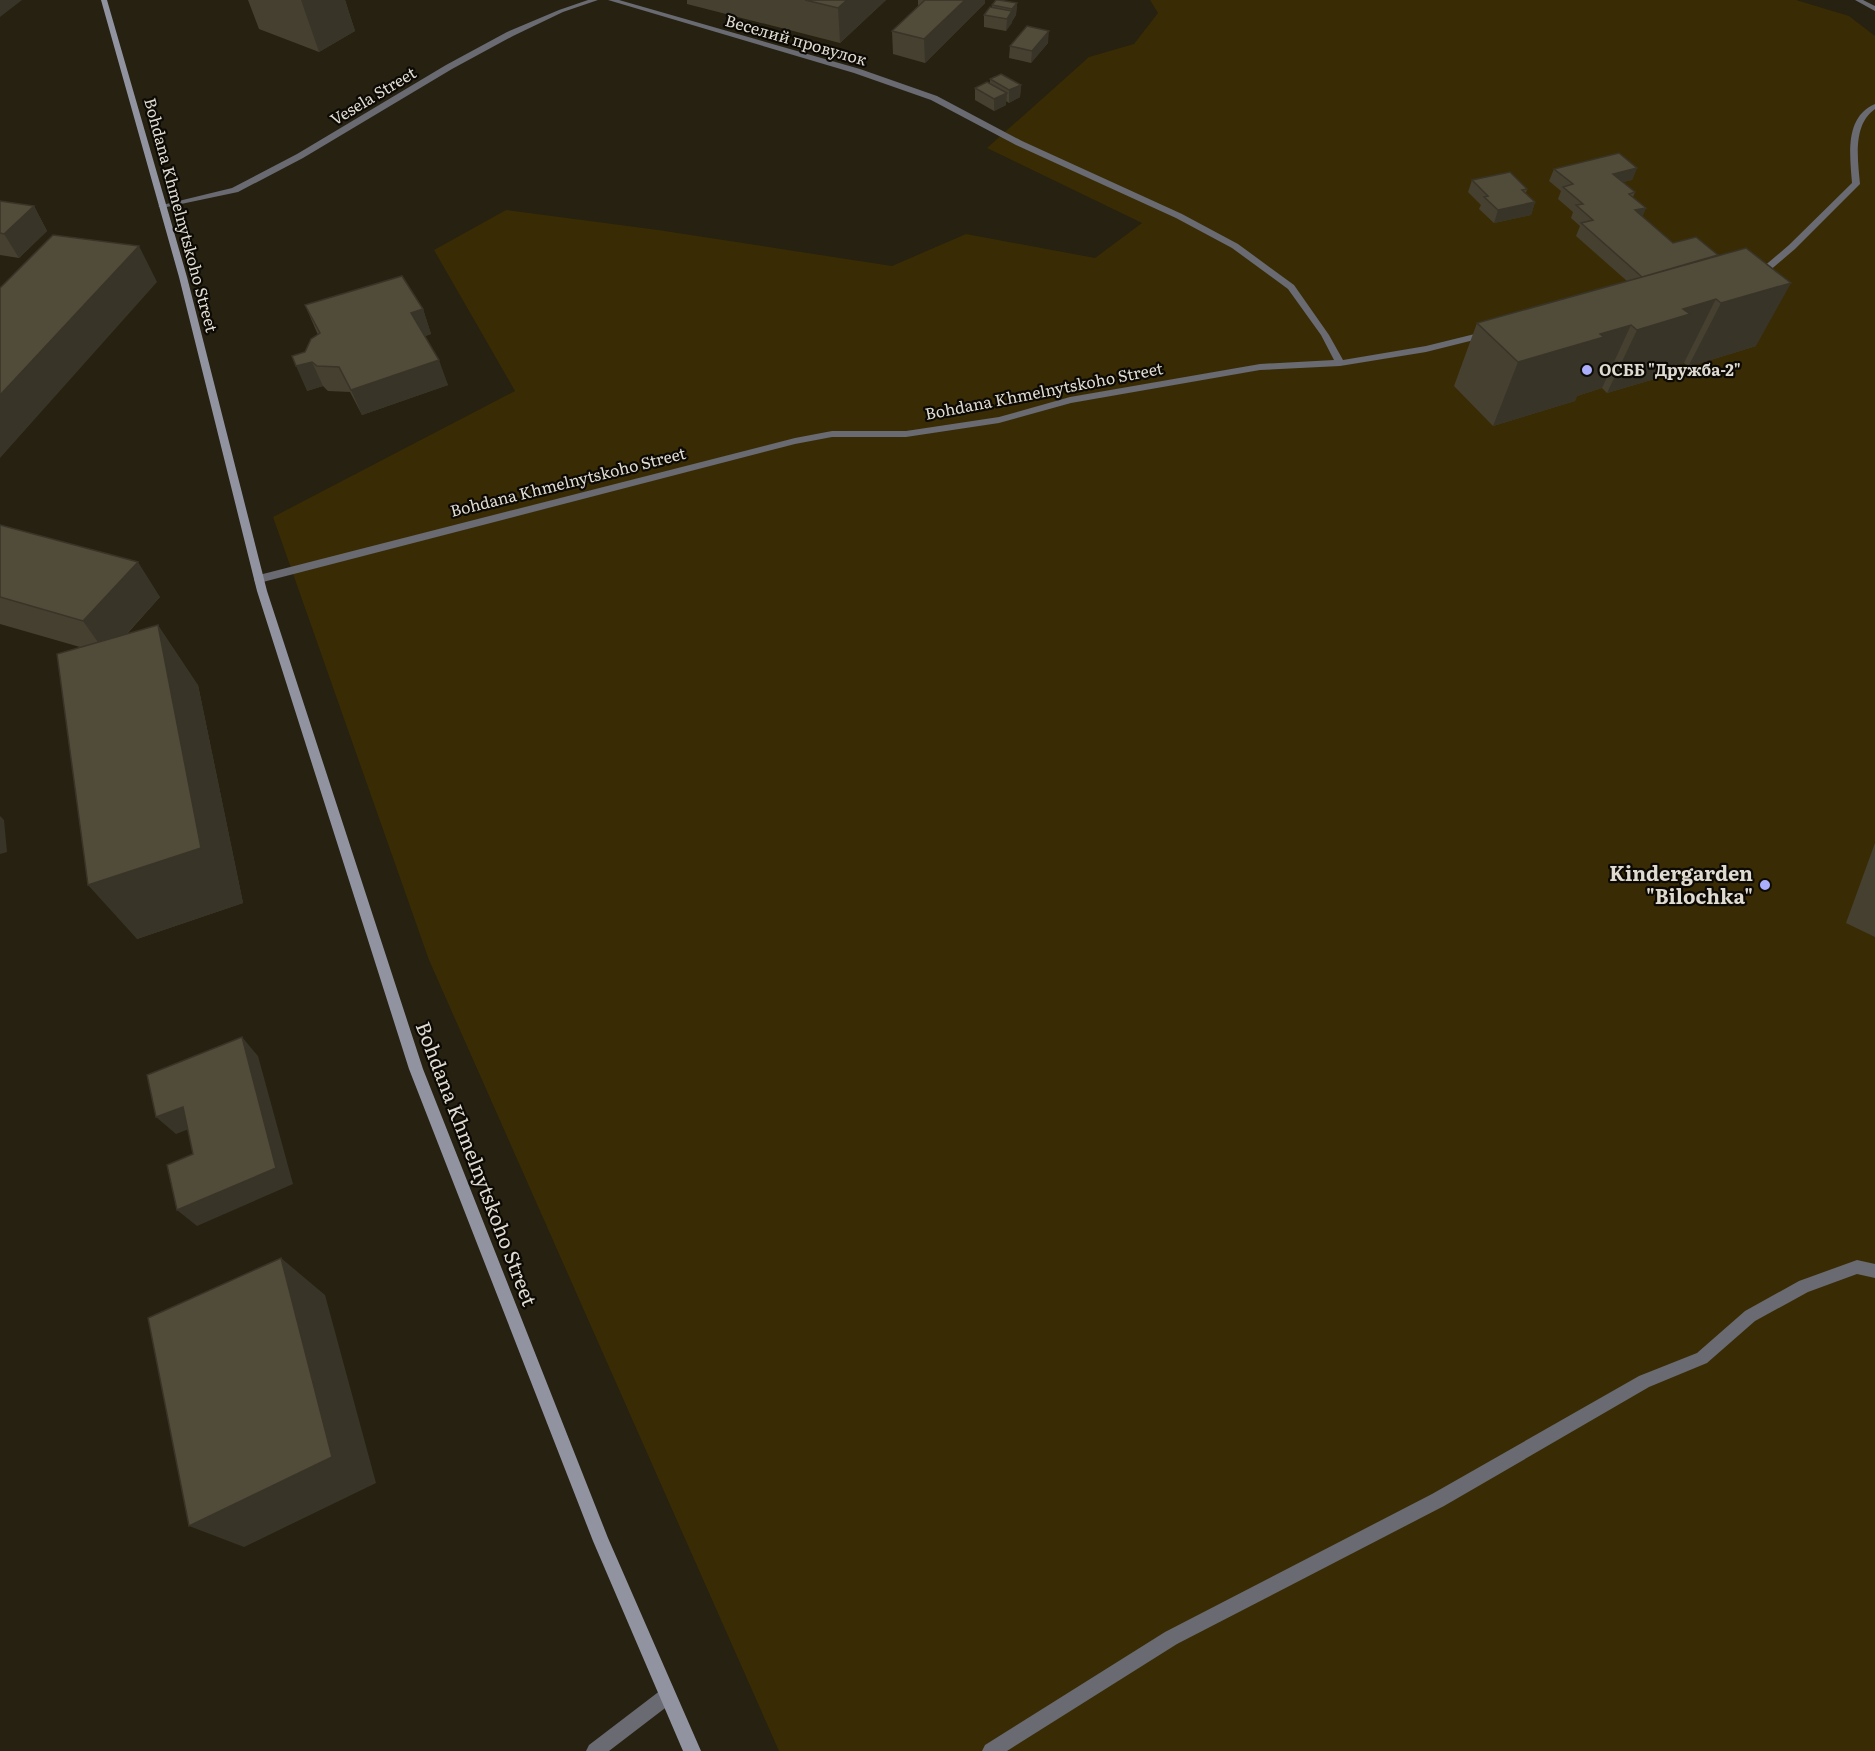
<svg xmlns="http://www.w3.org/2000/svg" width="1875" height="1751" font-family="Literata,serif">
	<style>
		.green { fill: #392c04 }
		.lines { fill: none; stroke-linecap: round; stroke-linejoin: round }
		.street { fill: #696a72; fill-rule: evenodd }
		.secondary { fill: #9193a1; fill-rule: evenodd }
		.wall { fill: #464031 }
		.shaded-wall { fill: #393428 }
		.building { fill: #514b39; stroke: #393428; stroke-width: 1.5 }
		.poi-dot { fill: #abaffb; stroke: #0d0a05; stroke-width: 2 }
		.labels { text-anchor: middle; stroke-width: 4.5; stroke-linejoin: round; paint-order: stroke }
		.far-street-label { font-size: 16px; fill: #dfdbd1; stroke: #0d0a05 }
		.far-poi-label { font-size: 16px; font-weight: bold; fill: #dfdbd1; stroke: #0d0a05; text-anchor: start }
		.poi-label { font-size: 20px; font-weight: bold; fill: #dfdbd1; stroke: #0d0a05; text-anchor: end }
		.street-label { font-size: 20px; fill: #dfdbd1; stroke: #0d0a05 }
	</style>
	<rect width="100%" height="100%" fill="#262110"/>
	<!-- green -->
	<path class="green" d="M1150,0H1796L1849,16L1875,36V1751H779L429,960L273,517L515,391L434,250L506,210L658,230L892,266L966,234L1095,258L1142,223L987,148L1089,57L1134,44L1158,13Z"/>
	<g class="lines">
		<!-- street -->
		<path class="street" d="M588,0H598L563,12L513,36L452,69L303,158L238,192L162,208L158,206L232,188L297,154L446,65L507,32L559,10Z
			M608,0H619L860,69L937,96L1022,141L1182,214L1238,244L1294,285L1329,335L1343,360L1426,346L1487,331L1491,334L1490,336L1426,352L1340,366L1260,370L1071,403L999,423L906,437H832L795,444L259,583L255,582L254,579L259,575L795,438L832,431H906L999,417L1070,397L1260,364L1334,360L1321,335L1288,289L1232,248L1176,218L1016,145L931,100L854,73Z
			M1855,0H1863L1875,6V11Z
			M1875,104V109C1852,125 1858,160 1860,184L1795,249L1761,278H1755V274L1789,245L1852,183C1850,156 1844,117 1875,104Z
			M1857,1260L1875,1264V1278L1857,1274L1808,1292L1755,1321L1707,1363L1649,1387L1444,1506L1177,1644L1007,1751H982L985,1745L1165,1632L1432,1494L1639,1376L1697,1353L1745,1311L1799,1281Z
			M667,1688L673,1690L675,1696L673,1702L609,1751H586L589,1745L661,1690Z"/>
		<!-- secondary -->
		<path class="secondary" d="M101,0H107L187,277L267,591L423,1069L608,1538L701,1751H683L593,1541L409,1069L257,591L179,277Z"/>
	</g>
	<!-- wall -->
	<path class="wall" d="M248,0H345L355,31L319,52L259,29Z
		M687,0H886L840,43L687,4Z
		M918,0H985V3L925,63L893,54L892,31L918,6Z
		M1017,3L1016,15L1006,31L984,27V15L992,8V5Z
		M1048,43L1031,63L1009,58L1010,46Z
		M990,79L1021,85L1020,97L1009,103L1006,101V105L994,111L975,100V88L990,83Z
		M1637,168L1632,180L1623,182L1635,192L1633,197L1646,208L1642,217L1673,243L1756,346L1688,367L1684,363L1663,369L1658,378L1607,393L1602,388L1577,396L1575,401L1493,426L1454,386L1477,323L1627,281L1576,236L1580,226L1571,218L1573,212L1558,199L1561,191L1549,181L1554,169Z
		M1472,180L1527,189L1526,193L1535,202L1531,215L1494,223L1479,209L1481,205L1468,192Z
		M0,201L34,206L47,231L19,258L0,255Z
		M305,305L423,309L431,334L425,336L448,385L362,415L350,392L328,391L323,386L307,391L305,352L318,335Z
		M0,525L160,597L127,634L198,685L243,903L137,939L80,647L0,624Z
		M1875,843V937L1846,923Z"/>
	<!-- shaded-wall -->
	<path class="shaded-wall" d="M0,0H22L0,17Z
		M301,0H345L355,31L319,52Z
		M847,0H886L840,43L838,8Z
		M965,0H985V3L925,63L924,39Z
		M1017,3L1016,15L1012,21V9Z
		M1012,11V23L1006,31L1007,19Z
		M1049,31L1048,43L1031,63L1032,51Z
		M1021,85L1020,97L1009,103V90Z
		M1007,93L1006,105L994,111V99Z
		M1637,168L1632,180L1607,186L1613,174Z
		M1535,202L1531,215L1494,223L1498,210Z
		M34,206L47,231L19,258L4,234Z
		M1646,208L1641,220L1635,210Z
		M139,246L157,282L0,458V395Z
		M1791,283L1756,346L1688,367L1721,303Z
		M1716,299L1684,363L1663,369L1658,378L1607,393L1637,330L1683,309Z
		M423,309L431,334L420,338L411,313Z
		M1631,325L1602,388L1577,396L1575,401L1493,426L1518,362L1600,334Z
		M439,360L448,385L362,415L351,390Z
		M312,362L323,386L307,391L296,366Z
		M138,562L160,597L107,655L83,621Z
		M158,625L198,685L243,903L137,939L88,885Z
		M0,816L4,820L7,852L0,854Z
		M242,1037L258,1056L293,1184L197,1226L177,1210Z
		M183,1107L202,1124L176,1134L156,1117Z
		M281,1258L325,1295L376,1483L244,1547L189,1526Z"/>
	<!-- building -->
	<path class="building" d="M805,0H847L838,8Z
		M925,0H965L924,39L892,31Z
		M996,0H999L1017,3L1012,9L992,5Z
		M990,7L1012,11L1007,19L984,15Z
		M1027,26L1049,31L1032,51L1010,46Z
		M1001,74L1021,85L1009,90L990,79Z
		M987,82L1007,93L994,99L975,88Z
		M1619,153L1637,168L1613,174L1635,192L1629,194L1646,208L1635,210L1673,243L1696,237L1718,255L1642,277L1581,223L1593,220L1576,205L1583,204L1563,187L1573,184L1554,169Z
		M1510,172L1527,189L1522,190L1535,202L1498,210L1484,197L1488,196L1472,180Z
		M0,201L34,206L4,234L0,233Z
		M53,235L139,246L0,395V288Z
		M1746,248L1791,283L1721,303L1716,299L1683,309L1690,314L1637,330L1631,325L1600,334L1604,337L1518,362L1477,323Z
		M402,276L423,309L411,313L439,360L351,390L339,367L317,366L312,362L296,366L292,356L305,352L311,339L320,333L305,305Z
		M0,525L138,562L83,621L0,597Z
		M158,625L201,848L88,885L57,654Z
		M242,1037L276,1168L177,1210L167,1165L193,1154L183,1107L156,1117L147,1075Z
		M281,1258L332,1457L189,1526L148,1318Z"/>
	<!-- markers -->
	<g class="poi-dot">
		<circle cx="1587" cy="370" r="6"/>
		<circle cx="1765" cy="885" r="6"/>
	</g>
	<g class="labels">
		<!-- far-street labels -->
		<g class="far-street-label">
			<text transform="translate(796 40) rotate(16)" y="6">Веселий провулок</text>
			<text transform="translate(373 96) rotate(-31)" y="6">Vesela Street</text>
			<text transform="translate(181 215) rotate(75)" y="6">Bohdana Khmelnytskoho Street</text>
			<text transform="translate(1044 391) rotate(-11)" y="6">Bohdana Khmelnytskoho Street</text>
			<text transform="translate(568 482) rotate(-14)" y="6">Bohdana Khmelnytskoho Street</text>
		</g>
		<!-- far-poi labels -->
		<g class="far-poi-label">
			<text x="1599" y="376">ОСББ "Дружба-2"</text>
		</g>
		<!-- poi labels -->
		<g class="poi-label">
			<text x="1753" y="881">Kindergarden<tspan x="1753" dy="23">"Bilochka"</tspan></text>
		</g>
		<!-- street labels -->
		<g class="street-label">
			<text transform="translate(476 1164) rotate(69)" y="7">Bohdana Khmelnytskoho Street</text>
		</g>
	</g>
</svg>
